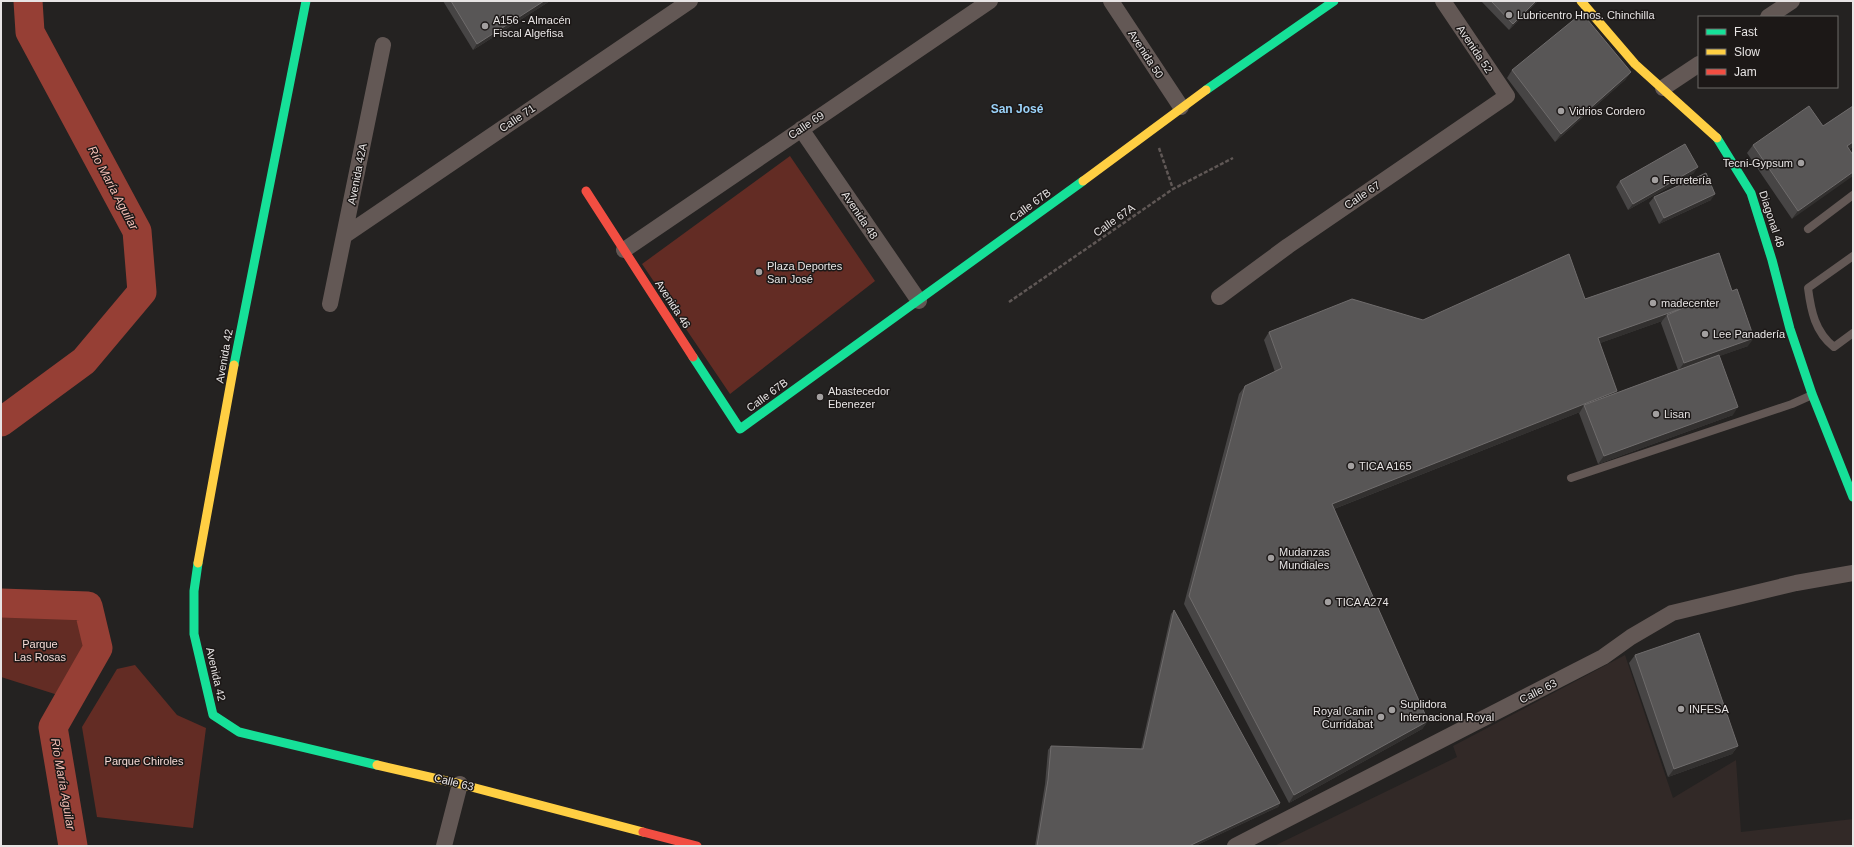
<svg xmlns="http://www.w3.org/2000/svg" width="1854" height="847" font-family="Helvetica,sans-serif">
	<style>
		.built { fill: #322927 }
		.green { fill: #632c24 }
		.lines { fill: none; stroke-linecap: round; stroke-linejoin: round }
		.river { stroke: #963f35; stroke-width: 29 }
		.path { stroke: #605856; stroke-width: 2.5; stroke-dasharray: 4 2; stroke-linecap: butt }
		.lane { stroke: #635855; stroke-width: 8 }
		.street { stroke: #635855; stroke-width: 16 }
		.fast { stroke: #16e098; stroke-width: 9 }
		.slow { stroke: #ffcf43; stroke-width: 9 }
		.jam { stroke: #f24e42; stroke-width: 9 }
		.wall { fill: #474545; fill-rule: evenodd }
		.shaded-wall { fill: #32302f }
		.building { fill: #585656; stroke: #6f6c6c }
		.poi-dot { fill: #a3a0a0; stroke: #1c1817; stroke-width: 1.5 }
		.labels { text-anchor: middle; stroke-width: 3; stroke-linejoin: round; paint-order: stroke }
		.poi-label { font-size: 11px; fill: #e7e4e4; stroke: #1c1817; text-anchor: start }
		.street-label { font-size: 11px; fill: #e7e4e4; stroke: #1c1817 }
		.park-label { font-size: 11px; fill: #f4d9d4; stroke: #1c1817 }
		.neighbourhood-label { font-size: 12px; font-weight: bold; fill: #9ad2f9; stroke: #1c1817 }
		.water-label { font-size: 12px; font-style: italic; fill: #f4bfb6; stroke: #1c1817 }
	</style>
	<rect width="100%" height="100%" fill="#242221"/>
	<!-- built -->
	<path class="built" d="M1625,655L1673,798L1736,760L1741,832L1853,819V846H1274L1457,757L1453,746Z"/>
	<!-- green -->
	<path class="green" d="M790,156L875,281L730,394L642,264Z
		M57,613L78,621L89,644L58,695L1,677V616Z
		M135,665L177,715L206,728L193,828L97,817L82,727L117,669Z"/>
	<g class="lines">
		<!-- river -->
		<path class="river" d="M1,422L84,361L142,292L137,231L30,32L28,1
			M1,603L88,606L98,648L53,727L73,846"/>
		<!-- path -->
		<path class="path" d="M1159,148L1173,189
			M1009,302L1173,189L1233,158"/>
		<!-- lane -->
		<path class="lane" d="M1808,229L1853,195
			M1853,256L1808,288C1811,311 1815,332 1834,347L1853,333
			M1571,478L1792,404L1812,395"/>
		<!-- street -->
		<path class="street" d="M1111,1L1181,107
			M1768,17L1792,1
			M1663,88L1699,64
			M801,129L919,301
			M344,236L690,1
			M624,250L990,1
			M1219,297L1288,246L1507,96L1443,1
			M330,304L383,45
			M444,846L460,784
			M1235,846L1603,657L1631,637L1672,613L1796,583L1853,573"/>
		<!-- fast -->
		<path class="fast" d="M1206,90L1334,1
			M1717,138L1751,193L1772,260L1790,329L1812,394L1853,497
			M693,357L740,429L1083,181
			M234,365L306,1
			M198,563L194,591V634L213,715L239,732L377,765"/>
		<!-- slow -->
		<path class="slow" d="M1581,1L1635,64L1717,138
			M1083,181L1206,90
			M198,563L234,365
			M377,765L460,784L643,832"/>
		<!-- jam -->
		<path class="jam" d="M586,191L693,357
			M643,832L697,846"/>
	</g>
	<!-- wall -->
	<path class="wall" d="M443,1H550L473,50Z
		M1481,1H1538L1509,30Z
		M1512,70L1631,72L1625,80L1555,142L1507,78Z
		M1853,106V147L1849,149L1792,219L1747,153L1753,145L1823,126Z
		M1694,173L1628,210L1616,187L1620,181Z
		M1654,197L1711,200L1659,224L1649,203Z
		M1719,253L1748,346L1719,356L1733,415L1598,464L1579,413L1580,412L1334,509L1428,721L1422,729L1289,803L1184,604L1239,394L1245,386L1275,372L1264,340L1269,332L1423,320L1585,299ZM1662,321L1661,323L1678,370L1616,393L1600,343Z
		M1174,610L1280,803L1278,807L1195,846H1035L1045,784L1048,750L1051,746L1141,749L1171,614Z
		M1635,655L1738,746L1732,754L1668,777L1629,663Z"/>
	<!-- shaded-wall -->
	<path class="shaded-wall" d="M544,1H550L473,50L477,44Z
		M1536,1H1538L1509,30L1513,24Z
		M1631,72L1625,80L1555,142L1561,134Z
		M1853,142V147L1842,154L1847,146Z
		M1698,167L1694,173L1628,210L1633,204Z
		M1853,172V176L1792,219L1798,211Z
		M1715,194L1711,200L1659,224L1664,218Z
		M1683,308L1667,315L1662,321L1592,346L1598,338Z
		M1754,338L1748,346L1678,371L1684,363Z
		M1617,391L1612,399L1584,405L1580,412L1326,512L1332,504Z
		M1738,407L1733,415L1598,464L1604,456Z
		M1428,721L1422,729L1289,803L1294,795Z
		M1738,746L1732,754L1668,777L1674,769Z
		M1280,803L1278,807L1195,846H1189Z"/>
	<!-- building -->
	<path class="building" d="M451,1H544L477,44Z
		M1491,1H1536L1513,24Z
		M1582,13L1631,72L1561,134L1512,70Z
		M1809,106L1823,126L1853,106V142L1847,146L1853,155V172L1798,211L1753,145Z
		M1685,144L1698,167L1633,204L1620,181Z
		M1706,173L1715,194L1664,218L1654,197Z
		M1719,253L1732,291L1737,289L1754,338L1684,363L1667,315L1683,308L1598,338L1617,391L1332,504L1428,721L1294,795L1189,596L1245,386L1282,368L1269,332L1352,299L1423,320L1569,254L1585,299Z
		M1719,355L1738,407L1604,456L1584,405Z
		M1174,610L1280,803L1189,846H1037L1048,780L1051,746L1143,749Z
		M1699,633L1738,746L1674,769L1635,655Z"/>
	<!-- markers -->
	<g class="poi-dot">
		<circle cx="1509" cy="15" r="4"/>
		<circle cx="485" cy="26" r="4"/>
		<circle cx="1561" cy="111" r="4"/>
		<circle cx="1801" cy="163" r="4"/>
		<circle cx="1655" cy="180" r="4"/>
		<circle cx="759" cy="272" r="4"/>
		<circle cx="1653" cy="303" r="4"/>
		<circle cx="1705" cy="334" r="4"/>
		<circle cx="820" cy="397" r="4"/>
		<circle cx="1656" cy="414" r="4"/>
		<circle cx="1351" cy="466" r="4"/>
		<circle cx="1271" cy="558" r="4"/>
		<circle cx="1328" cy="602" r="4"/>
		<circle cx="1681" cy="709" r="4"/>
		<circle cx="1392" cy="710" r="4"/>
		<circle cx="1381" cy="717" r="4"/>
	</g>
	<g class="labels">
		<!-- poi labels -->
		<g class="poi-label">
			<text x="1517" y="19">Lubricentro Hnos. Chinchilla</text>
			<text x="493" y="24">A156 - Almacén<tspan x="493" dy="13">Fiscal Algefisa</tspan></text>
			<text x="1569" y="115">Vidrios Cordero</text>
			<text x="1793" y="167" text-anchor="end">Tecni-Gypsum</text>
			<text x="1663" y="184">Ferretería</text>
			<text x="767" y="270">Plaza Deportes<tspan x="767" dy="13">San José</tspan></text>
			<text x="1661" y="307">madecenter</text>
			<text x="1713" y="338">Lee Panadería</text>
			<text x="828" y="395">Abastecedor<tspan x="828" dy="13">Ebenezer</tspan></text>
			<text x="1664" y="418">Lisan</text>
			<text x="1359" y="470">TICA A165</text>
			<text x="1279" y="556">Mudanzas<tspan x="1279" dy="13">Mundiales</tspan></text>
			<text x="1336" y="606">TICA A274</text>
			<text x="1400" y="708">Suplidora<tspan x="1400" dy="13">Internacional Royal</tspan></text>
			<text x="1689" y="713">INFESA</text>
			<text x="1373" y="715" text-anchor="end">Royal Canin<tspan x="1373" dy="13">Curridabat</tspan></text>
		</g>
		<!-- street labels -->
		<g class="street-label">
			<text transform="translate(1475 49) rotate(56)" y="4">Avenida 52</text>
			<text transform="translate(1146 54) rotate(57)" y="4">Avenida 50</text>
			<text transform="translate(517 118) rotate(-34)" y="4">Calle 71</text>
			<text transform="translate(806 125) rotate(-34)" y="4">Calle 69</text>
			<text transform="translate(357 174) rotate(-79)" y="4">Avenida 42A</text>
			<text transform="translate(1362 195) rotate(-34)" y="4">Calle 67</text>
			<text transform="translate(1030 205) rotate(-36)" y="4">Calle 67B</text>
			<text transform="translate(860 215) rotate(56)" y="4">Avenida 48</text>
			<text transform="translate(1772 219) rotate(72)" y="4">Diagonal 48</text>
			<text transform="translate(1114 220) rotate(-35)" y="4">Calle 67A</text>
			<text transform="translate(673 304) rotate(57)" y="4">Avenida 46</text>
			<text transform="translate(224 356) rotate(-80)" y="4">Avenida 42</text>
			<text transform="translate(767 395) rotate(-36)" y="4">Calle 67B</text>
			<text transform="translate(216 674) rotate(77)" y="4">Avenida 42</text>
			<text transform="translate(1538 691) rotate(-27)" y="4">Calle 63</text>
			<text transform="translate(454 782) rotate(14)" y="4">Calle 63</text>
		</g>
		<!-- park labels -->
		<g class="park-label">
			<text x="40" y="648">Parque<tspan x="40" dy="13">Las Rosas</tspan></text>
			<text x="144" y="765">Parque Chiroles</text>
		</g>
		<!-- neighbourhood labels -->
		<g class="neighbourhood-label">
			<text x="1017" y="113">San José</text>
		</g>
		<!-- water labels -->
		<g class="water-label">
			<text transform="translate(113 188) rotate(62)" y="4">Río María Aguilar</text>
			<text transform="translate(63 784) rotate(80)" y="4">Río María Aguilar</text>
		</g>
	</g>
	<!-- border -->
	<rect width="1854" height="847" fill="none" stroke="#e7e4e4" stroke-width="4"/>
	<!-- legend -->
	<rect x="1698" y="16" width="140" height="72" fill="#1c1817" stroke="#6d6a69"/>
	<rect x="1706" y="29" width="20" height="6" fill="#16e098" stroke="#6d6a69"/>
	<text x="1734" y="36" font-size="12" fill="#e7e4e4">Fast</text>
	<rect x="1706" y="49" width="20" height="6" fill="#ffcf43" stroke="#6d6a69"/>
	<text x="1734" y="56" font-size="12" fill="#e7e4e4">Slow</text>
	<rect x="1706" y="69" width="20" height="6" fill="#f24e42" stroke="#6d6a69"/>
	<text x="1734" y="76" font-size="12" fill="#e7e4e4">Jam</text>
</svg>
